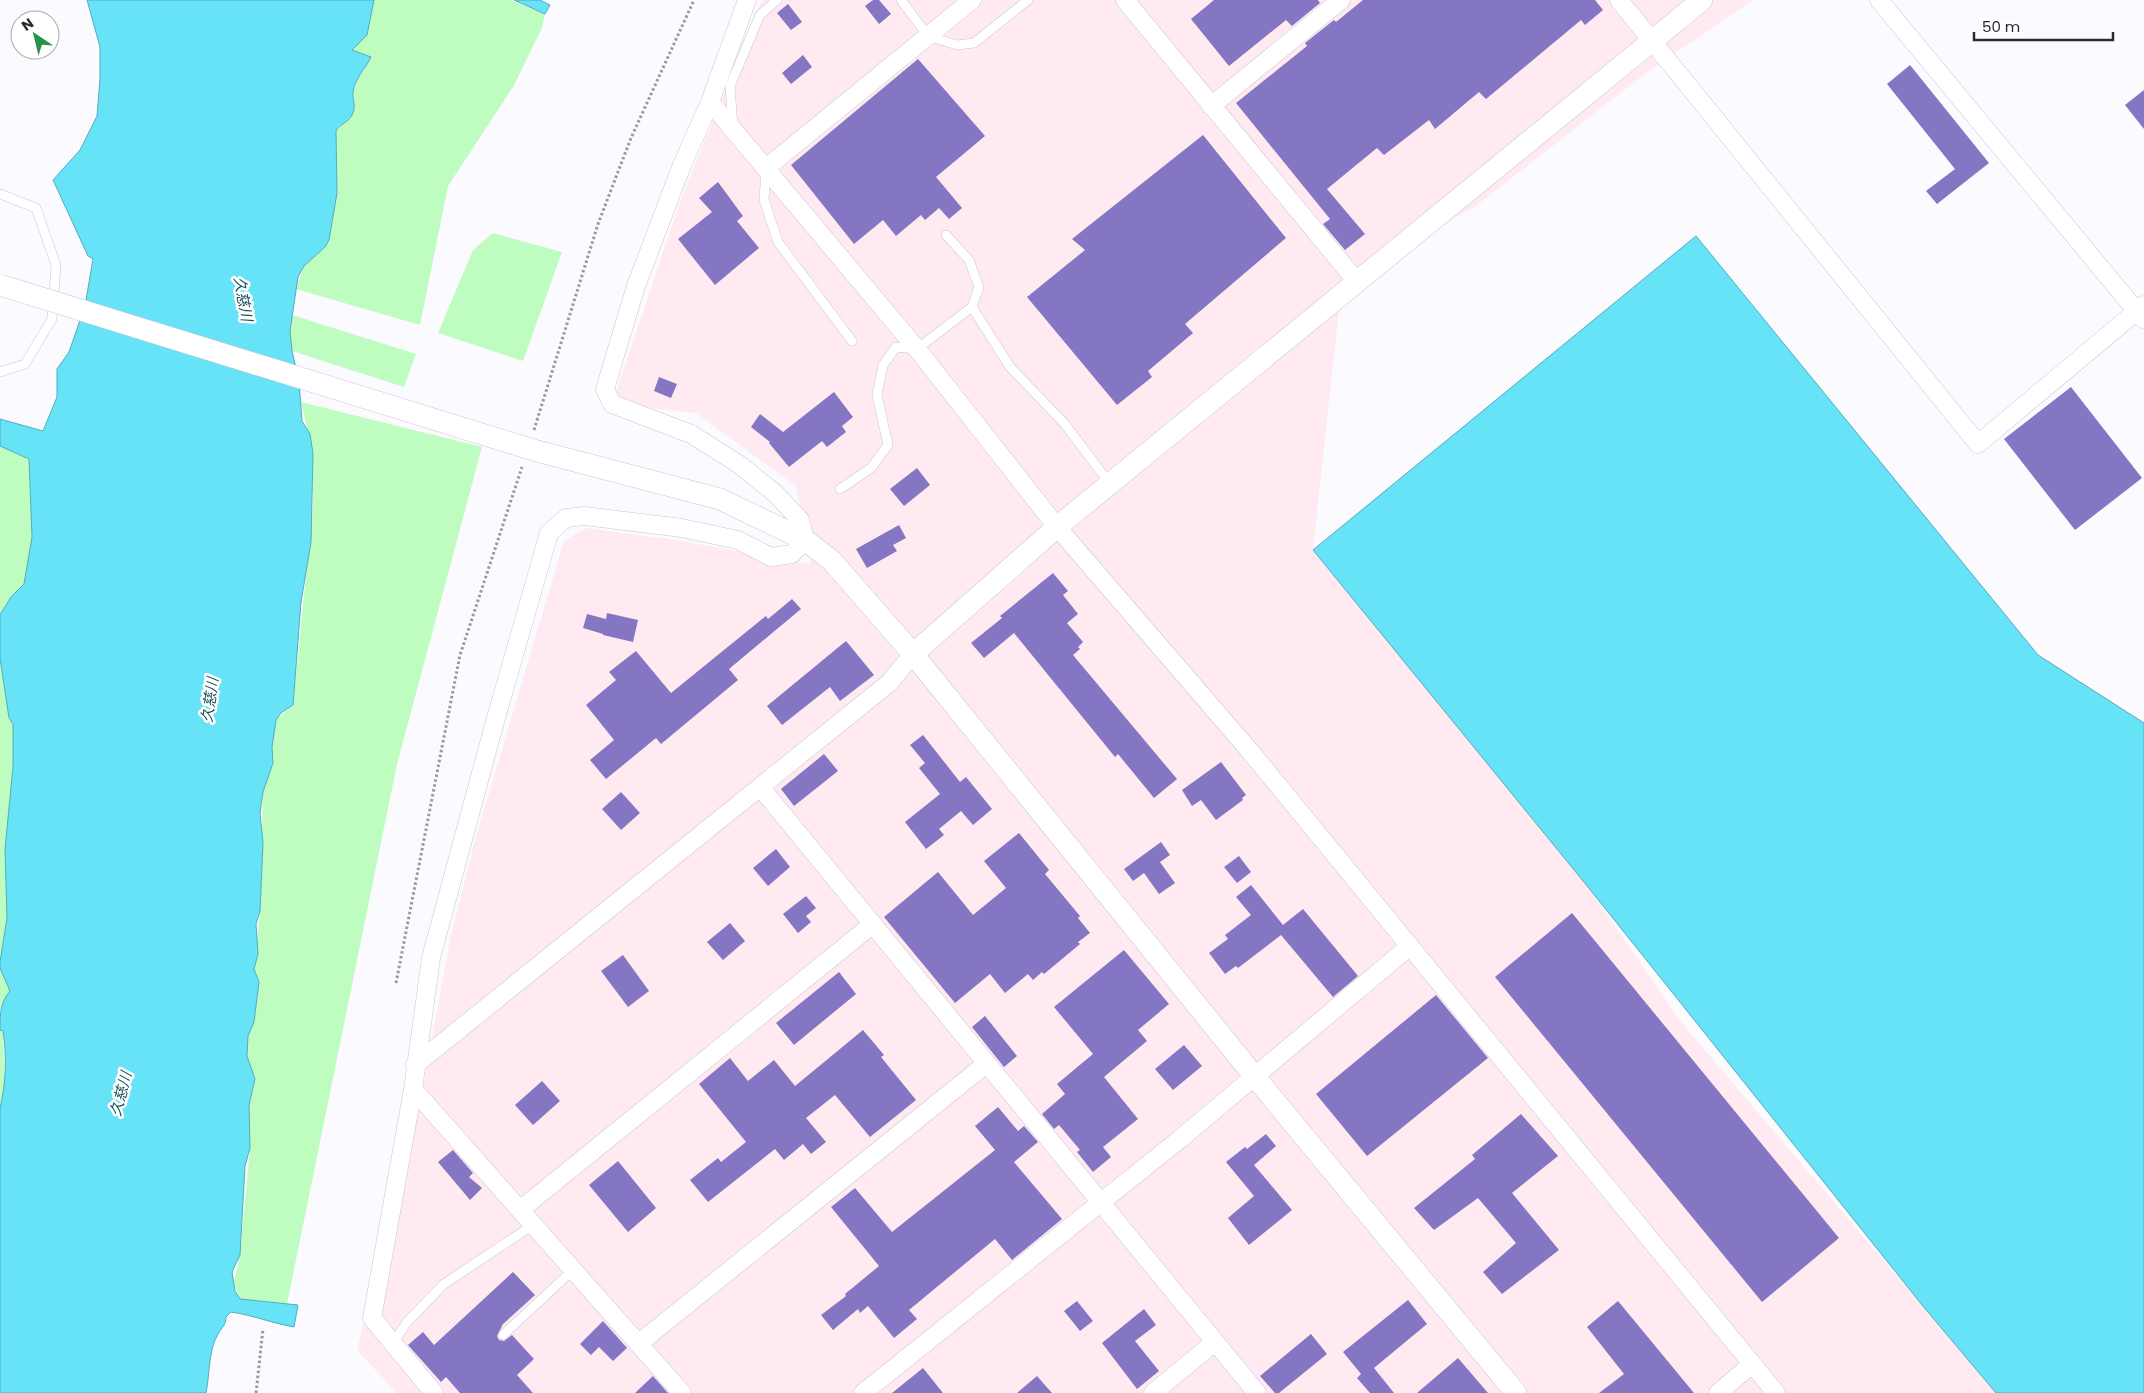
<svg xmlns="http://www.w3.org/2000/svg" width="2144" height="1393" font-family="Poppins,'Noto Sans JP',sans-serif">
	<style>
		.industrial { fill: #ffeaf1 }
		.green { fill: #befcc0 }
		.water { fill: #67e3f7; stroke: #55abbc }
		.building { fill: #8476c2 }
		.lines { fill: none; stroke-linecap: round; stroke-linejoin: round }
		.service-casing { stroke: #c8c5dc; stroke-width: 10 }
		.minor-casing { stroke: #c8c5dc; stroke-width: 19 }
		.tertiary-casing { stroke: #c8c5dc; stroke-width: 22 }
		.path { stroke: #9a999f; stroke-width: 3; stroke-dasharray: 2.5 2.5; stroke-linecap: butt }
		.service { stroke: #fff; stroke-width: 9 }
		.minor { stroke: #fff; stroke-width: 18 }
		.tertiary { stroke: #fff; stroke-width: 21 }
		.tertiary-bridge-casing { stroke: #c8c5dc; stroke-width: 22; stroke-linecap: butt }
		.tertiary-bridge { stroke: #fff; stroke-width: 21 }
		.labels { text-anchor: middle; stroke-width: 5; stroke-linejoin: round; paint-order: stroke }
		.water-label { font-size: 15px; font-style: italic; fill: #1a5058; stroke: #fff }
	</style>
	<rect width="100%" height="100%" fill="#fafaff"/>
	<!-- industrial -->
	<path class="industrial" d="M762,0H1753L1646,73L1473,208L1342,281L1313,550L1588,887L1681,1022L1996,1393H397L357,1350L425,1077L450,940L474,844L564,541L586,528L669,539L811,564L796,486L696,413L612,404L680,202Z"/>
	<!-- green -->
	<path class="green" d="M374,0H510L545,14L542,28L513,87L448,186L420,325L296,289L304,266L325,247L336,131L351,118L355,108L353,92L357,80L365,70L352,51L372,9Z
		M493,233L562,252L523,361L438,333L473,250Z
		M292,315L416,354L404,387L292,351L290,331Z
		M301,402L482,447L397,764L287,1304L240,1299L234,1283L240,1255L250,1148L249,1105L255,1080L247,1056L248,1036L254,1022L259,982L254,969L260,911L263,792L276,720L293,705L313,507V471L310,442Z
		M0,446L29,459L32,537L24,584L11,597L0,615Z
		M0,658L9,718L13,724V767L5,849L7,918L0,962Z
		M0,968L10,991L0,1010Z
		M0,1030L3,1031L5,1087L0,1107Z"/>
	<!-- water -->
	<path class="water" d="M87,0H374L367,35L352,50L371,57C366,68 354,80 353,92C352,101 357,106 352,115C349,122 340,124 336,131L337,193L329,240L325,247L304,266L298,277L290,331L292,351L299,381L302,421L310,434L313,454L311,542L301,602L293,705L281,713L276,720L272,747L273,763L263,792L260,813L263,843L260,911L256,924L258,954L254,969L259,982L254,1022L248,1036L247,1056L255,1079L249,1105L250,1148L245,1166L240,1255L232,1272L235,1291L240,1299L298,1305L294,1327C272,1323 252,1315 231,1312L226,1317C226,1325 222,1327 218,1334C208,1351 210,1374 206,1393H0V1108C6,1084 7,1056 3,1031L0,1030C0,1014 0,1003 10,991L0,968V962L7,918L5,849L13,767V724L9,718L0,658V615L11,597L24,584L32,537L29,459L0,446V419L43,431L57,397V369L69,352L85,306L93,259L88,256L53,180L80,150L97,116L100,79V47Z
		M514,0H540L550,5L545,14Z
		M1696,236L2038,655L2144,723V1393H1996L1922,1305L1588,887L1313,550Z"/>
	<!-- building -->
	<path class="building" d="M873,0H879L891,14L879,24L865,6Z
		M1214,0H1318L1320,3L1292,26L1286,20L1229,66L1191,19Z
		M1363,0H1595L1603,10L1585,25L1581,20L1486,99L1479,92L1435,129L1429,120L1384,155L1377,148L1327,189L1365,234L1345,250L1323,224L1330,219L1236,103L1307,46L1305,43L1334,20L1336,22Z
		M788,4L802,22L791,30L777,13Z
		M803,55L812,67L791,84L782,73Z
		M918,59L985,136L936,177L962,208L949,219L939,208L925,220L921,215L896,236L883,220L854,244L791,165Z
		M1910,65L1989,163L1937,204L1926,191L1955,169L1887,84Z
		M2144,90V129L2125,105Z
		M1203,135L1286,238L1185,324L1193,333L1148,371L1152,377L1117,405L1027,297L1085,250L1072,239Z
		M718,182L743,216L737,221L759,248L715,285L678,239L712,212L699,198Z
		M659,377L677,384L671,398L654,391Z
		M2071,387L2142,478L2075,530L2004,439Z
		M834,392L853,417L842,426L846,432L827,447L822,441L789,467L769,443L770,442L751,427L760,414L783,432Z
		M917,468L930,485L904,506L890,489Z
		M899,525L906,538L893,545L897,551L867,568L856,549Z
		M1053,573L1068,591L1063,595L1078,614L1067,623L1083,642L1078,647L1080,649L1073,655L1177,779L1154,798L1118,754L1115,757L1014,633L984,658L971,643L1002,618L1000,616Z
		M792,599L801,609L729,669L738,680L661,744L656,738L606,779L590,760L614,740L586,705L616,680L609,672L636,651L671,693L766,616L768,619Z
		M607,613L638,620L633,642L603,635V634L583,628L587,614L606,619Z
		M846,641L874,675L840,701L830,687L782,725L767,706Z
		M923,735L960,782L966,777L992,809L973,825L961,811L939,829L944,835L926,849L905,822L940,794L919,768L925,763L910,745Z
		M824,754L838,771L794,806L781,789Z
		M1221,762L1246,795L1242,798L1243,800L1216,820L1201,800L1192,806L1182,790Z
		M621,792L640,813L621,830L602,809Z
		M1019,833L1049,870L1045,874L1080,916L1078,918L1090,933L1078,942L1080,944L1044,974L1042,972L1033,980L1028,974L1005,993L990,974L955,1003L884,917L938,872L973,915L1006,888L984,861Z
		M1161,842L1170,855L1160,862L1175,883L1159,894L1144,873L1133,881L1124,869Z
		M776,849L790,867L768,886L753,868Z
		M1239,856L1251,872L1237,883L1224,867Z
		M1251,885L1283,925L1303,909L1358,976L1333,997L1281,935L1238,968L1236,966L1225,974L1209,953L1228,939L1225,935L1251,915L1236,897Z
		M806,896L816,908L806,916L811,922L798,933L783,914Z
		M1572,913L1839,1238L1762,1302L1495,977Z
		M730,923L745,941L723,960L707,942Z
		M1124,950L1169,1004L1138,1030L1147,1041L1104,1077L1138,1119L1103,1147L1111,1157L1093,1172L1077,1152L1080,1150L1059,1125L1054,1129L1042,1114L1065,1094L1057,1084L1093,1054L1054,1007Z
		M623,955L649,991L628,1007L601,971Z
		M839,972L856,994L794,1045L776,1023Z
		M1436,995L1488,1058L1367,1156L1316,1094Z
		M985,1016L1017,1056L1004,1067L972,1027Z
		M863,1030L884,1055L881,1057L916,1100L870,1137L835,1095L806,1118L826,1142L811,1154L803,1144L784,1160L775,1149L708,1202L690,1180L718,1158L721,1162L746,1142L699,1084L730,1058L748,1081L774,1060L795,1086Z
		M1184,1045L1202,1066L1173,1090L1155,1069Z
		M542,1081L560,1101L533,1125L515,1105Z
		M998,1107L1018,1131L1024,1126L1038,1142L1014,1162L1062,1219L1012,1260L995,1239L909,1310L917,1319L894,1338L868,1306L860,1313L858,1309L833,1330L821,1315L846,1296L845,1294L879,1266L831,1207L855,1188L892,1232L995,1150L975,1126Z
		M1521,1114L1558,1156L1512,1193L1559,1250L1502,1294L1483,1272L1516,1243L1478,1198L1434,1230L1414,1208L1475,1159L1472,1155Z
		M1266,1134L1276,1146L1254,1165L1292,1210L1249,1245L1228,1218L1254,1196L1226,1162L1245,1147L1247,1149Z
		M453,1150L473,1173L469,1177L482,1188L470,1200L438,1162Z
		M618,1161L656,1208L628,1232L589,1185Z
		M513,1272L535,1295L503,1324L497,1336L499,1340L504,1341L512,1335L534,1359L517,1375L533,1393H460L446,1377L441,1382L408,1345L423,1332L434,1345Z
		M1408,1300L1427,1324L1374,1368L1394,1393H1370L1357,1378L1361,1374L1343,1352Z
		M1077,1301L1093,1321L1080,1331L1064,1311Z
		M1618,1301L1694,1393H1599L1624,1374L1587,1327Z
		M1144,1309L1156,1325L1135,1341L1159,1371L1137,1389L1102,1343Z
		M603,1321L627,1348L613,1361L599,1347L591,1355L580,1344Z
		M1311,1334L1327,1354L1279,1393H1275L1260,1376Z
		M1458,1358L1488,1393H1417Z
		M923,1368L943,1393H892Z
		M653,1376L668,1393H635Z
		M1037,1376L1052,1393H1017Z"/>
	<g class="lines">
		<!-- service casing -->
		<g class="service-casing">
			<path id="service" d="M901,0L928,36L957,45L974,43L1028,0
				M733,127L730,86L760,15L777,0
				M766,171L764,200L778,242L852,341
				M0,194L36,208L56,265L52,319L25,364L0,372
				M972,307L1010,367L1064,423L1110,484
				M840,489L871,468L888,445L877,395L883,365L896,347L917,349L972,307L979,287L969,260L946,235
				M503,1335L573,1270
				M393,1343L407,1322L444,1284L533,1225"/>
		</g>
		<!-- minor casing -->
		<g class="minor-casing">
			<path id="minor" d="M1125,0L1358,283
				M1619,0L1978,444L2144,305
				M1879,0L2143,319
				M710,102L917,349L1057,527L1249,750L1776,1393
				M1211,106L1341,0
				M766,168L972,0
				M761,788L1257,1393
				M415,1065L889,683L913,654
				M413,1089L682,1393
				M520,1210L873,924
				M638,1344L986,1064
				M434,1393L372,1318L413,1089L431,958L494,725L549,533L566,518L585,516L682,528L738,540L771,557L792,554L805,540L800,520L776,494L740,465L691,434L612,404L605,389L636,286L682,165L710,102L747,0
				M863,1393L1180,1139L1410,946
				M1153,1393L1215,1342
				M1718,1393L1752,1364"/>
		</g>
		<!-- tertiary casing -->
		<g class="tertiary-casing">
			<path id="tertiary" d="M537,451L720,499L805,540L832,561L913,654L1255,1077L1516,1393
				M913,654L1057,527L1702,0"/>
		</g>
		<!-- path -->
		<path class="path" d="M534,430L598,224L631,138L694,0
			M396,983L460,655L522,467
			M256,1393L263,1329"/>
		<!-- service -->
		<use href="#service" class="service"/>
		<!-- minor -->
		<use href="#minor" class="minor"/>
		<!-- tertiary -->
		<use href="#tertiary" class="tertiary"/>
		<!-- tertiary-bridge casing -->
		<g class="tertiary-bridge-casing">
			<path id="tertiary-bridge" d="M0,285L537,451"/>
		</g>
		<!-- tertiary-bridge -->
		<use href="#tertiary-bridge" class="tertiary-bridge"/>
	</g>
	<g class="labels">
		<!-- water labels -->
		<g class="water-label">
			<text transform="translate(243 299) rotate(80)" y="5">久慈川</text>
			<text transform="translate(210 700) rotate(-82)" y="5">久慈川</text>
			<text transform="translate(121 1094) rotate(-75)" y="5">久慈川</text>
		</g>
	</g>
	<!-- north arrow -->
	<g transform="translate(35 35) rotate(325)"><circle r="24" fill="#ffffff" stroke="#aaa9ad"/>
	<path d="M0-4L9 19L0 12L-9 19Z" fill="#289249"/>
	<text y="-8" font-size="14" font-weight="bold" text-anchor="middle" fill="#2a2931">N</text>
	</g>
	<!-- scale -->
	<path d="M1974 32v8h139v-8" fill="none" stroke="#2a2931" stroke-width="2.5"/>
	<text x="1982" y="32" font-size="15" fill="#2a2931" stroke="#ffffff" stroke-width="4" paint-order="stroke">50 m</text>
</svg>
